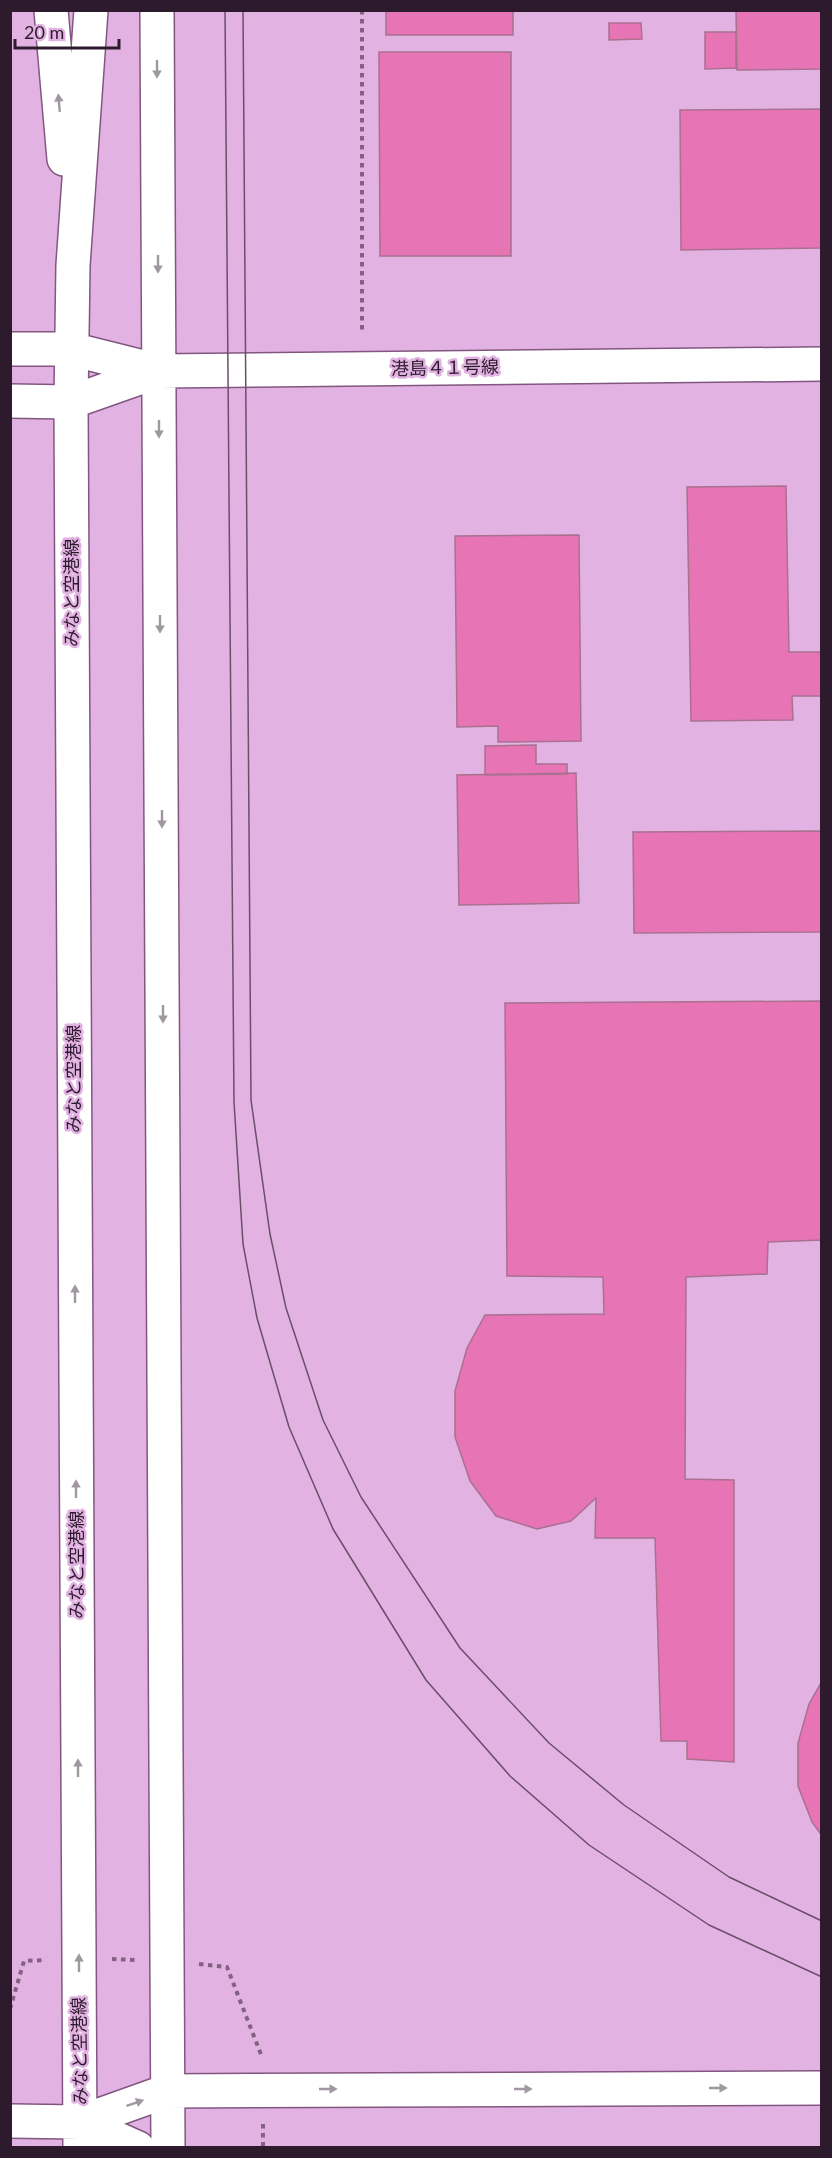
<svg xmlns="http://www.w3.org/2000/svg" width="832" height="2158" font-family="Lato,'Noto Sans JP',sans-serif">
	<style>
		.building { fill: #e775b6; stroke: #a9708f; stroke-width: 1.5 }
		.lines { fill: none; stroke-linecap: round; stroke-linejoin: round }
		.minor-casing { stroke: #815781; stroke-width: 36 }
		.path { stroke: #816281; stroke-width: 4; stroke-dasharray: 4.5 4.5; stroke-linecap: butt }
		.minor { stroke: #fff; stroke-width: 33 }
		.tram { stroke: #6a4e6a; stroke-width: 1.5 }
		.oneway { fill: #a098a0 }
		.labels { text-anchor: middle; stroke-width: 5; stroke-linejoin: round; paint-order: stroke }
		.street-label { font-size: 18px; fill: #2d1b2d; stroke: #e2b3e2 }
	</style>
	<rect width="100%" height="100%" fill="#e2b3e2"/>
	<!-- building -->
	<path class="building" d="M386,10H513V35H386Z
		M736,10H822V69L737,70Z
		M609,23H641L642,39L609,40Z
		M705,32H736V68L705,69Z
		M379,52H511V256H380Z
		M822,109V248L681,250L680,110Z
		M786,486L789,652H822V696H792L793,720L691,721L687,487Z
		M579,535L581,741L498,742V726L457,727L455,536Z
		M536,745V764H567V774L485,775V746Z
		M576,773L579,903L459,905L457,775Z
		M822,831V932L634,933L633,832Z
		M822,1001V1240L768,1242L767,1274L686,1277L685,1479L734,1480V1762L687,1759V1741H661L655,1538H595L596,1498L571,1521L537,1529L496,1516L470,1481L455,1437V1391L467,1348L485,1315L604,1314L603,1277L507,1276L505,1003Z
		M822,1681V1836L812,1822L798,1786V1743L809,1704Z"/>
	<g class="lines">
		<!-- minor casing -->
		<g class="minor-casing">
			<path id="minor" d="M51,10L64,159
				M157,10L168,2148
				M10,349H71L159,371L822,364
				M10,401L71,402L159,371
				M10,2121L80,2122L167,2091L822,2088
				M80,2122L138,2148
				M80,2148L71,402L73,265L91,10"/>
		</g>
		<!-- path -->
		<path class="path" d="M362,10V332
			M112,1959L135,1960
			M199,1964L227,1967L262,2057
			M10,2009L24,1961L45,1960
			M263,2124V2148"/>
		<!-- minor -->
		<use href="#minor" class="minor"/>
		<!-- tram -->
		<path class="tram" d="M225,10L234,1102L243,1244L257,1318L289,1427L333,1529L426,1680L510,1776L589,1845L709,1925L822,1977
			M243,10L251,1100L270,1234L286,1308L323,1420L361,1497L460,1648L549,1743L624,1805L729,1877L822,1921"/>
	</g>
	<!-- one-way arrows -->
	<defs><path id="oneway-solid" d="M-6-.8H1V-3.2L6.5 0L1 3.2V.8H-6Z" transform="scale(1.5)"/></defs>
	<g class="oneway">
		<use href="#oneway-solid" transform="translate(157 69) rotate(90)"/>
		<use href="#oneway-solid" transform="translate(59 103) rotate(-95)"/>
		<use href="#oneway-solid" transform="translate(158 264) rotate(90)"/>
		<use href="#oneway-solid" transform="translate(159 429) rotate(90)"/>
		<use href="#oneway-solid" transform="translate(160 624) rotate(90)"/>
		<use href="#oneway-solid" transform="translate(162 819) rotate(90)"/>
		<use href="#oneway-solid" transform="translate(163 1014) rotate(90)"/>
		<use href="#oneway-solid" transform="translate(75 1294) rotate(-90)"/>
		<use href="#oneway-solid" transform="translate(76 1489) rotate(-90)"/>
		<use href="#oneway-solid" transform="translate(78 1768) rotate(-90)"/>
		<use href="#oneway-solid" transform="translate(79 1963) rotate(-90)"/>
		<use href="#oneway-solid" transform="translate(718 2088)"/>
		<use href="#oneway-solid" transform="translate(328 2089)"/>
		<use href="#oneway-solid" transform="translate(523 2089)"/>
		<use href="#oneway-solid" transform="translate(135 2103) rotate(-19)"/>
	</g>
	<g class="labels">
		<!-- street labels -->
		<g class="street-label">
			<text transform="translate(445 368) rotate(-1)" y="6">港島４１号線</text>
			<text transform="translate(72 593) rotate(-90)" y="6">みなと空港線</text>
			<text transform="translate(74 1079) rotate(-90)" y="6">みなと空港線</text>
			<text transform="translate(77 1565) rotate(-90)" y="6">みなと空港線</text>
			<text transform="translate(80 2051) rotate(-91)" y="6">みなと空港線</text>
		</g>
	</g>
	<!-- border -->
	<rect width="832" height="2158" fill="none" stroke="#2d1b2d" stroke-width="24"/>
	<!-- scale -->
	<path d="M15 39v9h104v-9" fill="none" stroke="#2d1b2d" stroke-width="3"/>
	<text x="24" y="39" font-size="18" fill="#2d1b2d" stroke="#e2b3e2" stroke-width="4.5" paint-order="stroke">20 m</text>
</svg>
